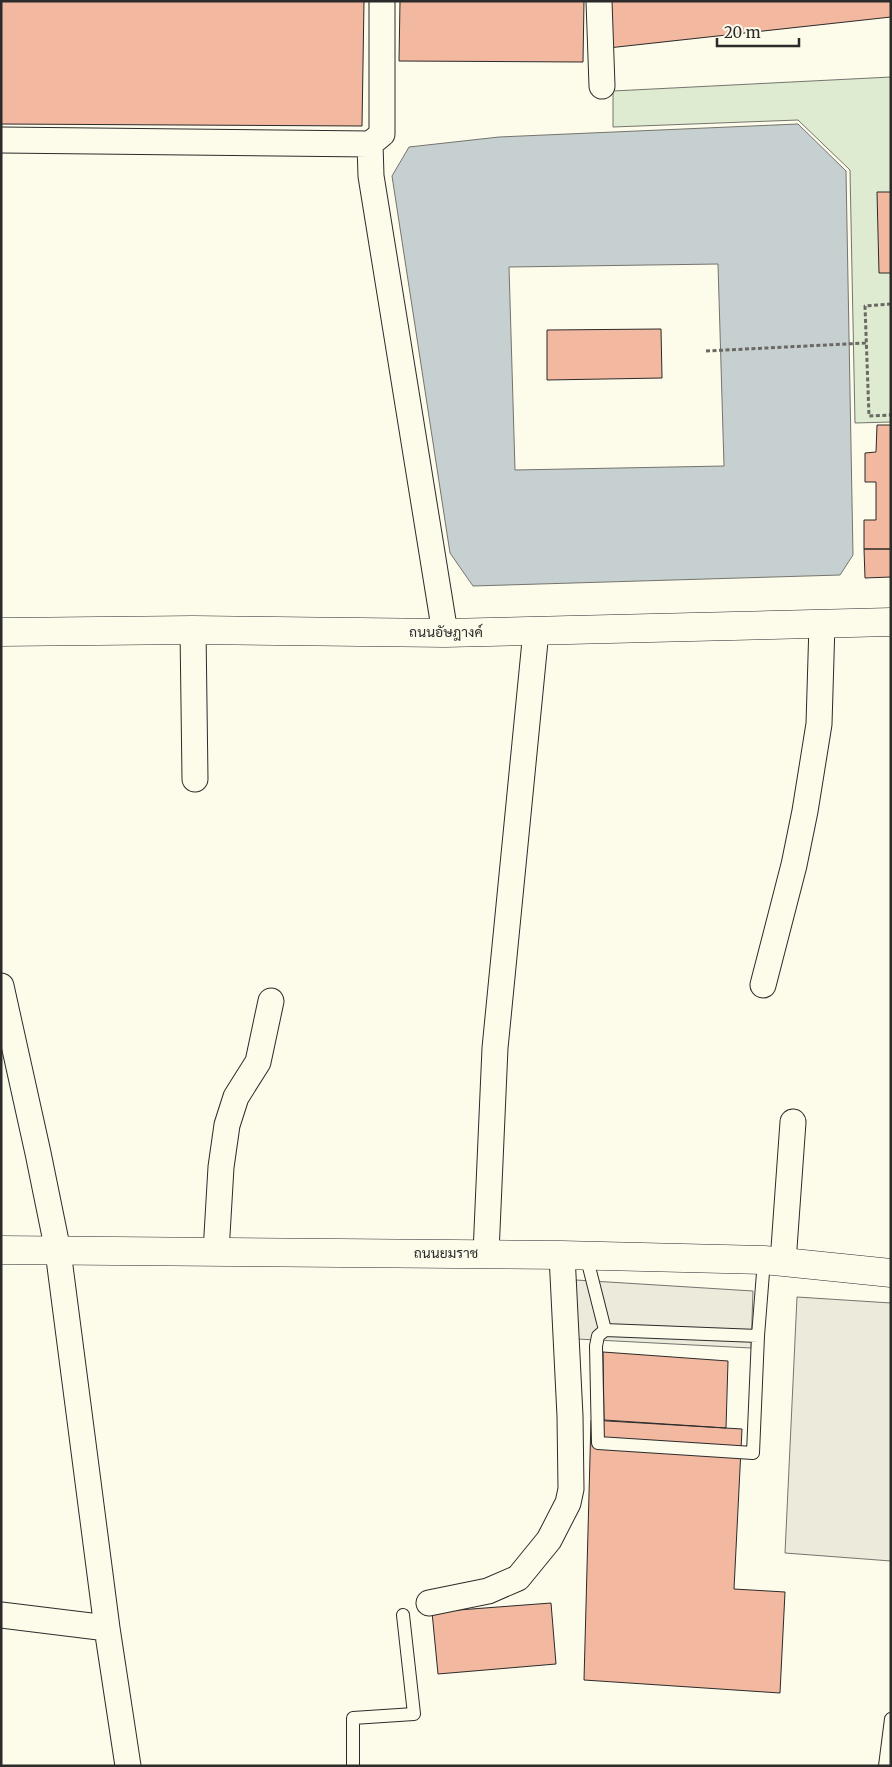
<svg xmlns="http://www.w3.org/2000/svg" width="892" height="1767" font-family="Merriweather,Sarabun,serif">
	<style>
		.green { fill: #deebd1; stroke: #74746e }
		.parking { fill: #eceadb; stroke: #74746e }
		.water { fill: #c7d0d0; stroke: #74746e; fill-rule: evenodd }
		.building { fill: #f2b8a0; stroke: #2b2b2b }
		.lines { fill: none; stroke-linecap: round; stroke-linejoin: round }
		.service-casing { stroke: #2b2b2b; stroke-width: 14 }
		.minor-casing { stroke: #2b2b2b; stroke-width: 27 }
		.tertiary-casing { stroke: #2b2b2b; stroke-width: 29 }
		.secondary-casing { stroke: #2b2b2b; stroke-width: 29 }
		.path { stroke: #6a6964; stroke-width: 3; stroke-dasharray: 4 2.5; stroke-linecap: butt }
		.service { stroke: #fdfbea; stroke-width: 12 }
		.minor { stroke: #fdfbea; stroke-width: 25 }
		.tertiary { stroke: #fdfbea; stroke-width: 28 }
		.secondary { stroke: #fdfbea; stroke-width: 28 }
		.labels { text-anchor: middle; stroke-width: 4; stroke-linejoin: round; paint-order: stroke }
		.street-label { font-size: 14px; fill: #2b2b2b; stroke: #fdfbea }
	</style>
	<rect width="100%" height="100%" fill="#fdfbea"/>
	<!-- green -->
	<path class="green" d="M891,77V422L855,423L850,170L798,120L613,127V91Z"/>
	<!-- parking -->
	<path class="parking" d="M576,1280L753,1291L751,1348L577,1339Z
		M797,1297L891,1303V1561L785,1553Z"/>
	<!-- water -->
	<path class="water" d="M798,124L846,171L853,555L840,575L473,586L450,553L392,176L409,147L499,137ZM718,264L724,466L515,470L509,267Z"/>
	<!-- building -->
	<path class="building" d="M1,1H364L362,126L1,124Z
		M400,1H584L583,62L399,61Z
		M606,1H891V17L608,48Z
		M877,192H891V273H879Z
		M661,329L662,378L547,380V330Z
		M877,425H891V549H864V520H876V482H865V453L876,452Z
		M864,549H891V577L865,578Z
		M603,1352L728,1361L726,1428L604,1420Z
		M591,1420L742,1429L734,1589L785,1592L780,1693L584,1680Z
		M551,1603L556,1664L438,1674L432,1612Z"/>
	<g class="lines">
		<!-- service casing -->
		<g class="service-casing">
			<path id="service" d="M586,1255L605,1330L758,1336L764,1260
				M605,1330L598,1336L596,1346L598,1443L753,1453L758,1336
				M353,1766V1718L414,1714L403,1615
				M885,1766L891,1719"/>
		</g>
		<!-- minor casing -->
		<g class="minor-casing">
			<path id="minor" d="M599,1L602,86
				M1,140L370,144L382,134V1
				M370,144L371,176L445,633
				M193,630L195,779
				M763,985L794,865L805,811L819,724L822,624
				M1,986L38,1153L58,1251L107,1628L128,1766
				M216,1252L221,1167L227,1125L236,1097L258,1062L271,1001
				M486,1253L495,1048L536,631
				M783,1262L793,1122
				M429,1603L488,1591L518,1578L549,1540L568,1503L571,1489L570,1416L562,1255
				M1,1615L107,1628"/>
		</g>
		<!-- tertiary casing -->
		<g class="tertiary-casing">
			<path id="tertiary" d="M1,1250L562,1255L764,1260L891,1273"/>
		</g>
		<!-- secondary casing -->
		<g class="secondary-casing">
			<path id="secondary" d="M1,632L193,630L445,633L891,622"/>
		</g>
		<!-- path -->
		<path class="path" d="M891,304L865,306L869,416L891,415
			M706,351L866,343"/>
		<!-- service -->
		<use href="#service" class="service"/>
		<!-- minor -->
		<use href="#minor" class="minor"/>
		<!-- tertiary -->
		<use href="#tertiary" class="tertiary"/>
		<!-- secondary -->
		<use href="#secondary" class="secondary"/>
	</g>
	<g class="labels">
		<!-- street labels -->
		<g class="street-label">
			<text x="446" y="637">ถนนอัษฎางค์</text>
			<text x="446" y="1258">ถนนยมราช</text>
		</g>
	</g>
	<!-- border -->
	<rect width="892" height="1767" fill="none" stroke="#2b2b2b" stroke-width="5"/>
	<!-- scale -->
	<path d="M717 38v8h82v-8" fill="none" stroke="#2b2b2b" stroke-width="2.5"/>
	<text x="724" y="38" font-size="15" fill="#2b2b2b" stroke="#fdfbea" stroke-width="4" paint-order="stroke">20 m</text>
</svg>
